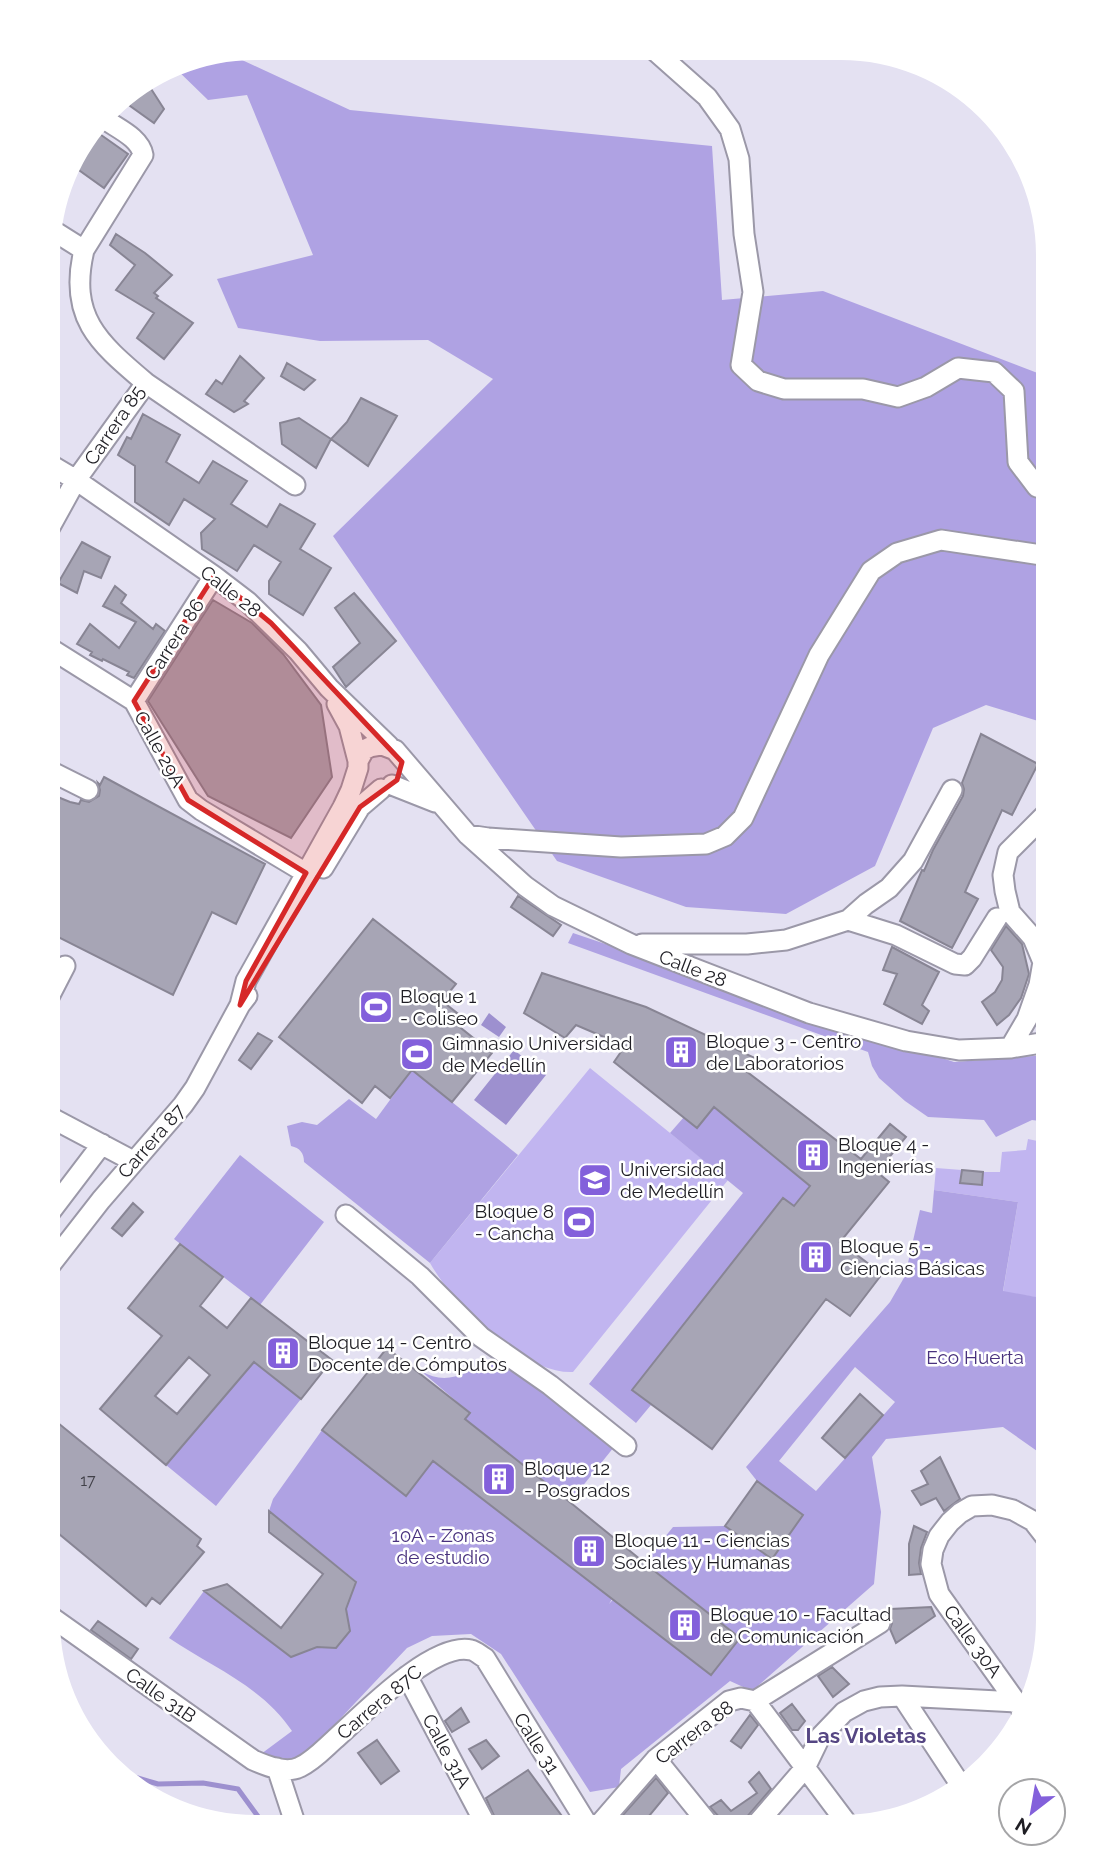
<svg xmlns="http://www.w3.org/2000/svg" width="1095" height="1875" font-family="Raleway,sans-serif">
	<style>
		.green { fill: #c1b5f0 }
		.forest { fill: #afa2e3; fill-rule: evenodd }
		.water { fill: #9d90cf }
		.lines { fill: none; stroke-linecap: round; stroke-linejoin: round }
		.stream { stroke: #9d90cf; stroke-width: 5 }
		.building { fill: #a7a5b5; stroke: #888594; stroke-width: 2; fill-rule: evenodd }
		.minor-casing { stroke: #9b98a8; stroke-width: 23 }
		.minor { stroke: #fff; stroke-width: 19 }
		.marked { fill: #d62828; fill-opacity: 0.2; stroke: #d62828; stroke-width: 5; stroke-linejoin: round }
		.labels { text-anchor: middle; stroke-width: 5; stroke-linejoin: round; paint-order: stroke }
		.number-label { font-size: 16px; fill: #414048 }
		.street-label { font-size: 19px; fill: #1f1e24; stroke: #fff }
		.poi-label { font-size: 19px; fill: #1f1e24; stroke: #fff; text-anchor: start }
		.park-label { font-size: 19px; fill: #48317d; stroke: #fff }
		.neighbourhood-label { font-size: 21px; font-weight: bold; fill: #554683; stroke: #fff }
	</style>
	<rect width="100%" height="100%" fill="#e4e1f2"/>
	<!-- green -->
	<path class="green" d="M590,1068L728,1180L573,1372C522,1374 454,1305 430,1263Z
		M1028,1139L1047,1143V1299L1003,1292L1018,1202L934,1190L936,1168L962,1170L961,1183L981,1185L983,1172H1000L1002,1152L1026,1150Z"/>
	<!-- forest -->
	<path class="forest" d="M227,53L350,110L712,146L722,300L823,291L1048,377V724L986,705L933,728L875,866L786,914L686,907L557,861L333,536L493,379L428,340L320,341L238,328L217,279L313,255L247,95L208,100L172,65Z
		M573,933L954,1062L1047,1055V1122L1032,1120L996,1137L984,1120L928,1117L905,1101L879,1078L872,1066L868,1052L568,943Z
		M412,1070L518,1155L430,1263L304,1162C304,1153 300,1148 291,1146L287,1126L302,1122L317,1125L349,1099L376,1119Z
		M714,1107L810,1186L794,1206L783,1199L633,1390L651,1405L636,1423L589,1384L743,1193L670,1133L684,1117L697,1127Z
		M240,1155L324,1222L260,1305L174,1239Z
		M934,1190L1018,1202L1003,1291L1047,1299V1458L1003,1427L886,1439L872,1457L881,1512L874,1584L752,1691L730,1681L621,1769L619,1787L590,1792L501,1654L471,1634L432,1636L407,1648L303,1758L286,1763L261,1754L292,1731C263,1687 212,1667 169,1638L204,1591L291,1657L317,1647L336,1648L350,1631L346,1609L356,1581L269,1511L273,1499L322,1430L406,1496L433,1461L612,1599L609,1604L618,1594L711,1675L740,1637L657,1573L639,1569L673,1527L725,1526L772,1559L803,1515L757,1481L746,1467L890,1302L905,1276L920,1210L932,1213ZM855,1367L895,1402L816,1491L779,1461Z
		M485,1359C525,1369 580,1420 614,1447L565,1508L465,1420L470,1413L421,1371C444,1385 466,1376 485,1359Z
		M254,1362L301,1399L216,1506L166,1465Z"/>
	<!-- water -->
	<path class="water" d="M489,1013L506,1027L499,1037L481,1025Z
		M514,1050L546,1075L506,1125L474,1100Z"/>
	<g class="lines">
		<!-- stream -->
		<path class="stream" d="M113,1764L131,1776L158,1784L203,1783L238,1789L265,1826"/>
	</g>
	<!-- building -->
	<path class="building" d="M146,81L164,109L154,123L119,98Z
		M94,130L128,154L104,188L69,163Z
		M116,234L145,253L172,275L154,293L158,296L156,298L193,323L164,359L137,338L154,313L116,290L135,265L110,245Z
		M240,356L264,378L244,401L248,404L234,412L206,394L216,380L222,384Z
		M287,363L315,380L304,390L281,376Z
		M361,398L397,416L368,466L331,439L347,422Z
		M143,414L180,435L166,462L199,483L213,461L247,481L231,504L267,527L280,504L315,524L300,549L331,568L303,615L269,594V581L281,562L254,545L237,571L202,549L201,533L215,519L184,499L169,525L135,502V466L118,455L127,437L131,439Z
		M299,418L331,439L316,468L282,444L280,423Z
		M82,542L110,557L101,578L84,571L77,593L58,583Z
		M115,586L126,595L121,603L153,629L156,624L165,631L134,678L127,675L129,672L103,659L102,661L90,655L92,652L77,644L90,624L119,648L136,622L103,606Z
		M354,593L396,641L346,687L333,667L360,643L335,608Z
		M213,600L252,623L283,654L321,705L332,777L291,838L208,796L148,701Z
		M981,734L1038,764L1012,815L1002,810L965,892L978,899L952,948L900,921L922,870L924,871L933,850L963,796L964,789L962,783Z
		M104,777L265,864L236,924L212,912L173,995L48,932V793L70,802L79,804L81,800L89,802L99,796L100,790L98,783L100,785Z
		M518,896L561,925L553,936L511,907Z
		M373,919L456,984L442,1001L457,1013L451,1020L492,1053L452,1102L412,1070L390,1098L375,1086L362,1103L279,1037Z
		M1006,926L1022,944L1029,974L1021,998L1009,1015L997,1025L982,1002L995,992L1002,980L1003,967L991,950Z
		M892,947L939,972L922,1005L929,1011L922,1024L884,1004L897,974L883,970Z
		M542,973L646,1007L757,1059L746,1071L861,1159L890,1124L906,1137L877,1172L889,1182L840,1242L882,1274L850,1316L826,1299L712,1449L632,1390L783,1198L794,1206L810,1186L714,1107L697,1128L614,1062L625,1046L576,1025L565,1038L524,1013Z
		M258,1033L272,1041L251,1069L239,1060Z
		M962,1170L983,1172L982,1185L960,1183Z
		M133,1203L143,1212L122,1236L112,1228Z
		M180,1244L223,1277L200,1306L227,1328L251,1298L332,1360L301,1399L254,1362L166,1465L100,1409L162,1336L128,1308ZM189,1357L210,1375L177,1414L155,1396Z
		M387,1348L470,1413L465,1419L566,1499L657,1573L740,1638L711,1675L433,1461L406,1496L322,1430Z
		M860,1394L883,1415L845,1458L822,1438Z
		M58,1423L201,1539L197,1546L204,1552L160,1604L152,1598L146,1606L47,1524V1437Z
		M940,1457L960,1499L944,1511L936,1498L921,1505L912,1491L928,1484L921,1471Z
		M757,1481L803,1515L772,1559L725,1526Z
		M269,1511L356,1582L346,1609L350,1631L336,1648L317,1647L291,1657L204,1591L227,1584L281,1628L323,1574L269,1532Z
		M914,1526L927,1532L921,1548L919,1563L921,1574L909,1575V1544Z
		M931,1607L935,1616L896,1643L890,1629L892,1623L891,1609Z
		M98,1621L138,1649L131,1659L91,1630Z
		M832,1667L849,1684L833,1697L818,1676Z
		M792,1704L805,1721L798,1730H792L780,1713Z
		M461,1708L469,1722L452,1732L445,1721Z
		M750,1715L758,1725L741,1748L731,1741Z
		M377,1740L399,1771L381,1784L358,1753Z
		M486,1740L499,1756L482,1769L469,1749Z
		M528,1770L570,1827H499L486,1798Z
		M759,1772L771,1789L745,1819L742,1827H723L721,1819L710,1807L721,1800L731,1811L757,1793L749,1782Z
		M656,1778L668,1793L640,1827H632L621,1817Z"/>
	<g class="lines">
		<!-- minor casing -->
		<g class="minor-casing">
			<path id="minor" d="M654,50L707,97L730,129L739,159L744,234L753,292L741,365L758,381L784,389H863L898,397L926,387L958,368L994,372L1014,391L1018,462L1037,487L1048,490
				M84,250L143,155C140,137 116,128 103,118
				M146,383L295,485
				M49,464L76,480L214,576L248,602L298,651L329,688L389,746
				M49,529L76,480L146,383C99,343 68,318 84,250L49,228
				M48,647L134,701L188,800L201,810L306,873
				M134,701L214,576
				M337,704L349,726L358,761
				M48,770L88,790
				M392,785L435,802
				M468,835L488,838L621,847L706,844L725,836L743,818L819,655L871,571L897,553L941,540L1048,556
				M323,868L360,807L381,789
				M848,920L896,935L955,964L965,965L972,958L997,918
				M642,944H747L786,940L848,920L866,904L889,888L913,861L952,790
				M48,999L65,966
				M240,1005L246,981L343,807L351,790L358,768V761L364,750L370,747L382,745L395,750L468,835L525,886L553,906L631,944L809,1013L906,1041L959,1050L1010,1048L1047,1042
				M1010,1048L1027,1019L1039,985L1043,962L1033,938L1010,912L1005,891L1003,875L1008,852L1048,812
				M48,1116L133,1161
				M48,1215L102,1144
				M346,1215L420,1276L481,1337L550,1385L626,1446
				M48,1268L101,1200L183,1105L195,1088L240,1005L247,996
				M47,1614L253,1760C267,1766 286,1774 300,1767C313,1761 324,1749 334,1740C361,1716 433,1641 471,1650C476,1651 481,1656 485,1658L589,1827
				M407,1676L487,1827
				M902,1696L958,1781
				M755,1701L849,1826
				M1024,1713L939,1594L931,1564L933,1550L939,1536L950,1522L960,1513L972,1506L992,1505L1013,1510L1033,1521L1047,1539
				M656,1759L711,1827
				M277,1768L296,1826
				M597,1827L656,1759L729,1701L741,1698L755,1701L880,1623
				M754,1827L805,1768L820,1737L844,1712L864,1701L880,1697L902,1696L1017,1702"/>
		</g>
		<!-- minor -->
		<use href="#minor" class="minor"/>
	</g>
	<!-- marked area -->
	<path class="marked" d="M214,576L271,623L402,762L397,780L360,807L240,1005L246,981L306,873L188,800L134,701Z"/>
	<!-- icons -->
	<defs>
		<g id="stadium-square" transform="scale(1.75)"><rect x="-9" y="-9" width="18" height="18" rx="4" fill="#8360db" stroke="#fff"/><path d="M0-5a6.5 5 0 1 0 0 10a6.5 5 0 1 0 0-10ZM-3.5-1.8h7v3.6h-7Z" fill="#fff"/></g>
		<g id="building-square" transform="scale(1.75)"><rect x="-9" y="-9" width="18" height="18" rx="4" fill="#8360db" stroke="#fff"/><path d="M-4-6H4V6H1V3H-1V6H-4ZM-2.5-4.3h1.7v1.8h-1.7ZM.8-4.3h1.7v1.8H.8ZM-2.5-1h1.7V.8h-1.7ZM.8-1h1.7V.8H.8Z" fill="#fff"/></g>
		<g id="university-square" transform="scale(1.75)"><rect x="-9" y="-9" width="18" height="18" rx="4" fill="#8360db" stroke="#fff"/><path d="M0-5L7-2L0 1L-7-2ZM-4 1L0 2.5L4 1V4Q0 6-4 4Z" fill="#fff"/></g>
	</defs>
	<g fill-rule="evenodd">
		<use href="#stadium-square" x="376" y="1007"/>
		<use href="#building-square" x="681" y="1052"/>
		<use href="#stadium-square" x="417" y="1054"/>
		<use href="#building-square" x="813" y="1155"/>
		<use href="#university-square" x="595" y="1180"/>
		<use href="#stadium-square" x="579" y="1222"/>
		<use href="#building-square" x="816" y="1257"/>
		<use href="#building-square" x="283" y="1353"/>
		<use href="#building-square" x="499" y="1479"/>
		<use href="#building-square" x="589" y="1551"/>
		<use href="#building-square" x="685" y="1625"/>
	</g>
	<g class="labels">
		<!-- number labels -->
		<g class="number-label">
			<text x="88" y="1486">17</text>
		</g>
		<!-- street labels -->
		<g class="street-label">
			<text transform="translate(114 425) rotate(-56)" y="7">Carrera 85</text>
			<text transform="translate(231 591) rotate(38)" y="7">Calle 28</text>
			<text transform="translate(174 639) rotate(-57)" y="7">Carrera 86</text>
			<text transform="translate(160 749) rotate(61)" y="7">Calle 29A</text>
			<text transform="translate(693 968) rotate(21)" y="7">Calle 28</text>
			<text transform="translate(151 1141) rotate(-49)" y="7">Carrera 87</text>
			<text transform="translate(973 1641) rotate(54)" y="7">Calle 30A</text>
			<text transform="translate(161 1695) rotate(35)" y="7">Calle 31B</text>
			<text transform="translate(379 1702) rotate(-40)" y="7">Carrera 87C</text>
			<text transform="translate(694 1732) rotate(-37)" y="7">Carrera 88</text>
			<text transform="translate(537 1743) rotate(58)" y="7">Calle 31</text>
			<text transform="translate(447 1751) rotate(62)" y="7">Calle 31A</text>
		</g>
		<!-- poi labels -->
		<g class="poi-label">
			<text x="400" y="1003">Bloque 1<tspan x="400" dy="22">- Coliseo</tspan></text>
			<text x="706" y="1048">Bloque 3 - Centro<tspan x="706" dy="22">de Laboratorios</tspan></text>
			<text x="442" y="1050">Gimnasio Universidad<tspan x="442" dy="22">de Medellín</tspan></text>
			<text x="838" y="1151">Bloque 4 -<tspan x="838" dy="22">Ingenierías</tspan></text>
			<text x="620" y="1176">Universidad<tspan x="620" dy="22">de Medellín</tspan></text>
			<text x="554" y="1218" text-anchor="end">Bloque 8<tspan x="554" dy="22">- Cancha</tspan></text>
			<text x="840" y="1253">Bloque 5 -<tspan x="840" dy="22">Ciencias Básicas</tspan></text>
			<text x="308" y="1349">Bloque 14 - Centro<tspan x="308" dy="22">Docente de Cómputos</tspan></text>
			<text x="524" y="1475">Bloque 12<tspan x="524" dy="22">- Posgrados</tspan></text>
			<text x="614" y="1547">Bloque 11 - Ciencias<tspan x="614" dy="22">Sociales y Humanas</tspan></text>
			<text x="710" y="1621">Bloque 10 - Facultad<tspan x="710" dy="22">de Comunicación</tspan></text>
		</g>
		<!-- park labels -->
		<g class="park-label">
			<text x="975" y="1364">Eco Huerta</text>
			<text x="443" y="1542">10A - Zonas<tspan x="443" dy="22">de estudio</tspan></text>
		</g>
		<!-- neighbourhood labels -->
		<g class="neighbourhood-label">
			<text x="866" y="1743">Las Violetas</text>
		</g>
	</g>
	<!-- crop -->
	<path d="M0 0H1095V1875H0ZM255 60H841A195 195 0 0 1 1036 255V1620A195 195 0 0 1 841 1815H255A195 195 0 0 1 60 1620V255A195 195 0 0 1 255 60Z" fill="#fff" fill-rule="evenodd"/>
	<!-- north arrow -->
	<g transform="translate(1032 1812) rotate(211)"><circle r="33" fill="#ffffff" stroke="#a5a5a7" stroke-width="2"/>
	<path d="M0-5L12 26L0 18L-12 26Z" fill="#8360db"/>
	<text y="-10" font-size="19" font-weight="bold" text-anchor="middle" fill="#1f1e24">N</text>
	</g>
</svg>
